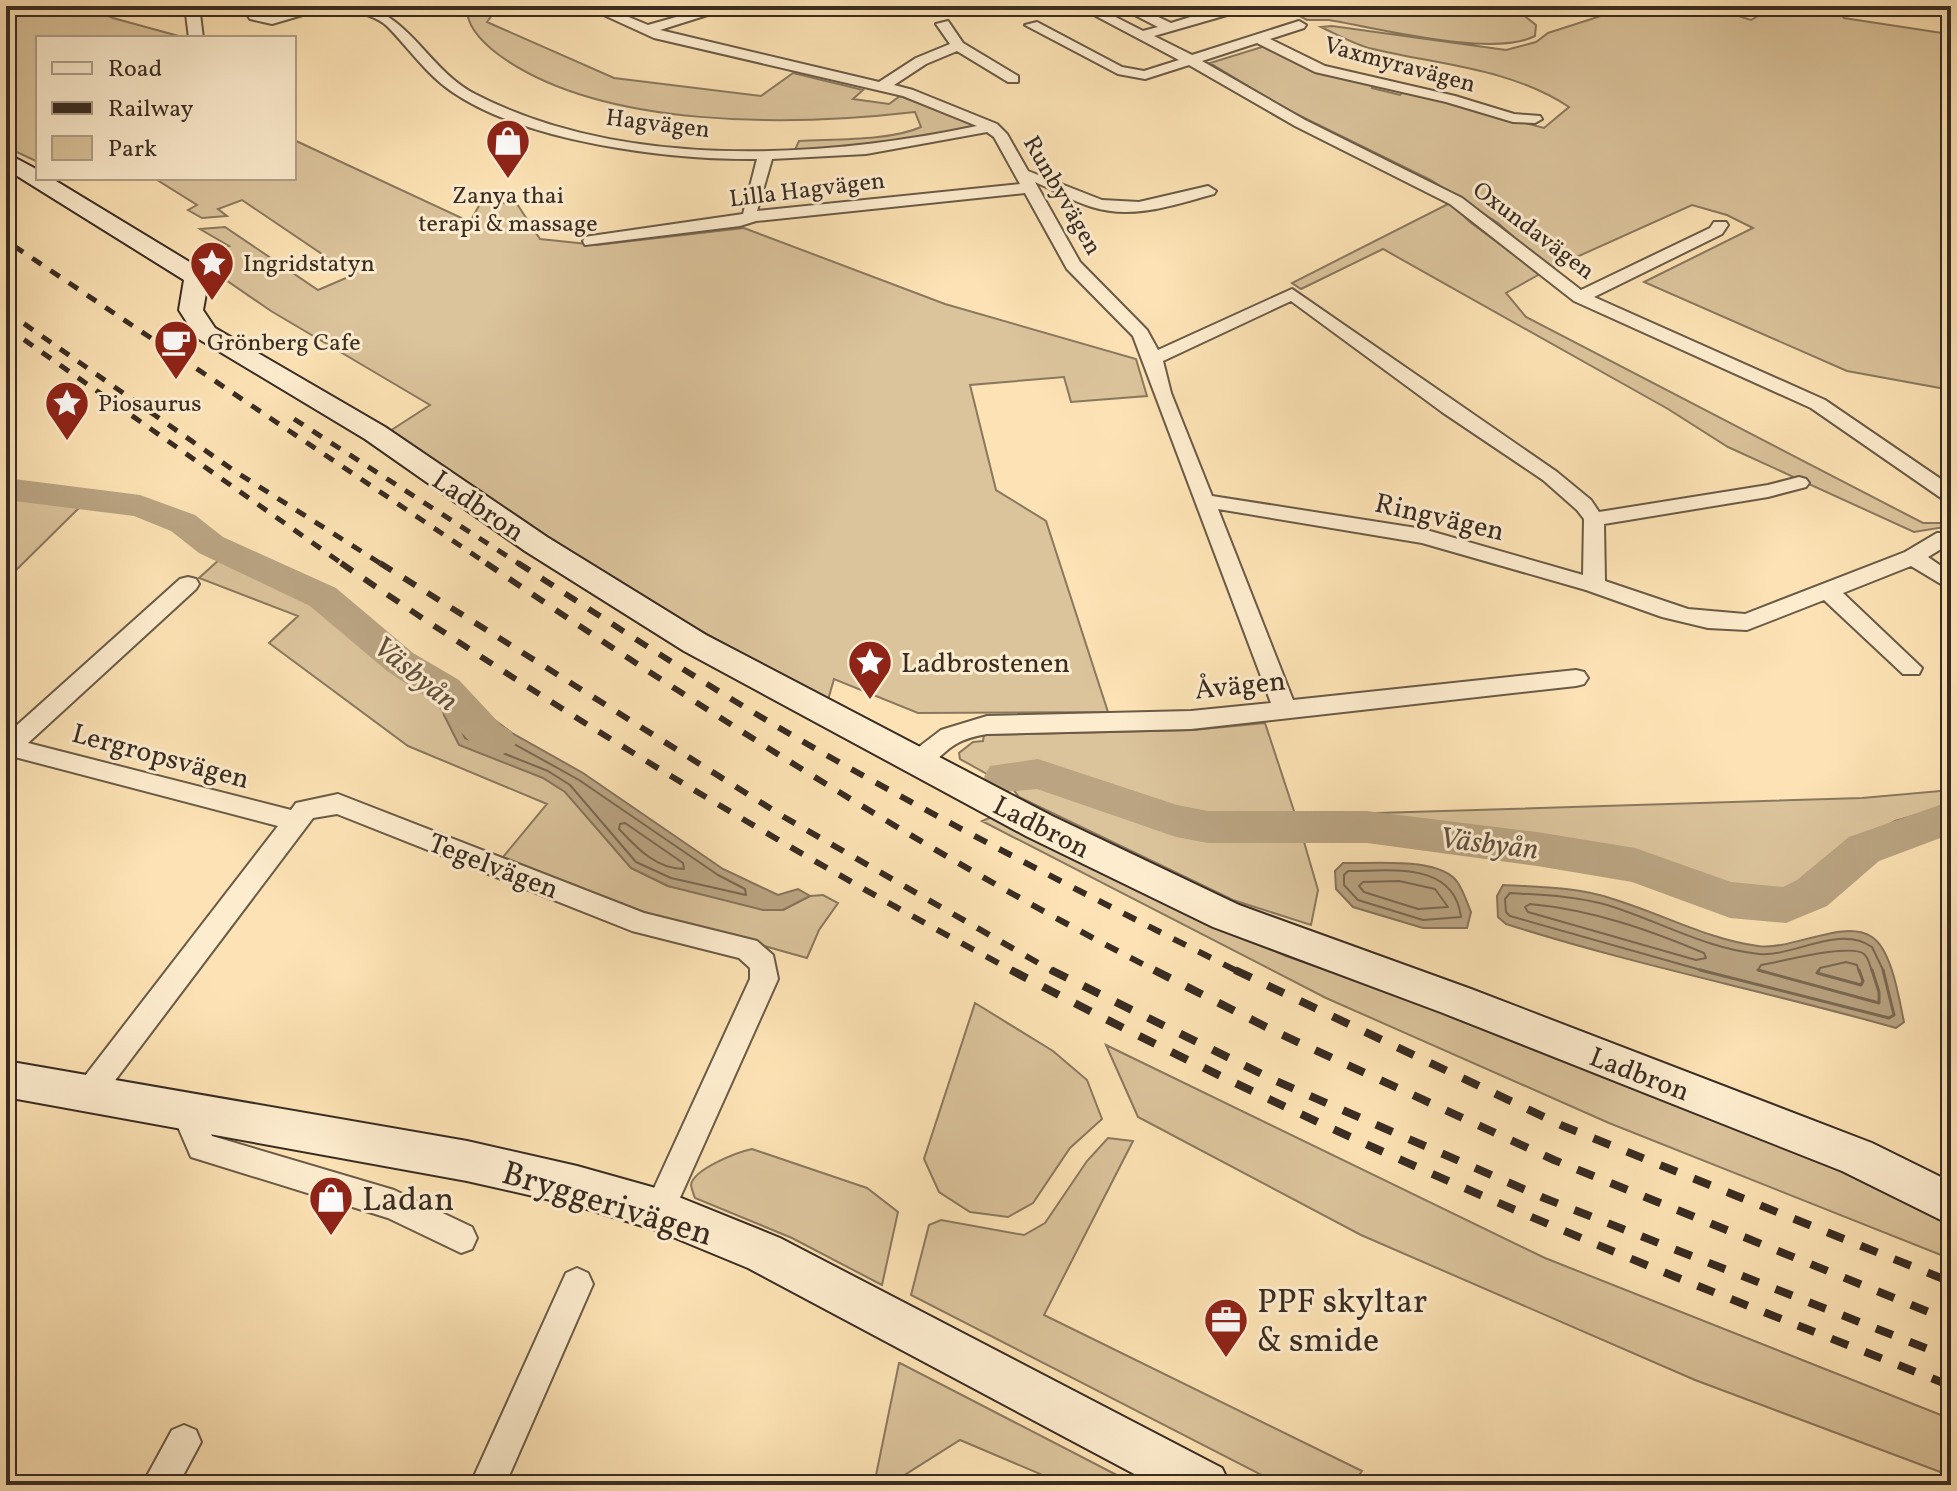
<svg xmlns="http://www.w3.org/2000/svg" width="1957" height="1491" font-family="Vollkorn,serif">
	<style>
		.green { fill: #dbc39b; stroke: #8a785e; stroke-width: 2 }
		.water { fill: #baa482; stroke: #86745c; stroke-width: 2 }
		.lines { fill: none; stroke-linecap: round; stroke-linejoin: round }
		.shore-far1 { stroke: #7a6852; stroke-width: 2 }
		.shore { stroke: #7a6852; stroke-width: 3 }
		.river { fill: #baa482; fill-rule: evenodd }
		.street-casing { stroke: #6a5a46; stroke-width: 4 }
		.secondary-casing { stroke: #392c22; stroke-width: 4 }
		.street { fill: #fdecce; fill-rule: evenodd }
		.secondary { fill: #fdecce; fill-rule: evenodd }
		.rail-far3 { stroke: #392c22; stroke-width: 4; stroke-dasharray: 9 9; stroke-linecap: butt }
		.rail-far2 { stroke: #392c22; stroke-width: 5; stroke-dasharray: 11 11; stroke-linecap: butt }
		.rail-far1 { stroke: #392c22; stroke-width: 6; stroke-dasharray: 14 14; stroke-linecap: butt }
		.rail { stroke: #392c22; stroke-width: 8; stroke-dasharray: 18 18; stroke-linecap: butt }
		.labels { text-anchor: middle; stroke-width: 6; stroke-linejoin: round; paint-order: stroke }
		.far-street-label { font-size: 24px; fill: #392c22; stroke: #fdecce }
		.far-poi-label { font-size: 24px; fill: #392c22; stroke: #fdecce; text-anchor: start }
		.street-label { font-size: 28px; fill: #392c22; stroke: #fdecce }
		.poi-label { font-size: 28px; fill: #392c22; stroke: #fdecce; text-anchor: start }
		.water-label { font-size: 30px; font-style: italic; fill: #60503f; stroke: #fdecce }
		.near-poi-label { font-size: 34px; fill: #392c22; stroke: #fdecce; text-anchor: start }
		.near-street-label { font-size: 34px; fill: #392c22; stroke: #fdecce }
	</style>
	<rect width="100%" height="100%" fill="#fce2b4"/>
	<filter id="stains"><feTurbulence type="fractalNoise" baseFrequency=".0025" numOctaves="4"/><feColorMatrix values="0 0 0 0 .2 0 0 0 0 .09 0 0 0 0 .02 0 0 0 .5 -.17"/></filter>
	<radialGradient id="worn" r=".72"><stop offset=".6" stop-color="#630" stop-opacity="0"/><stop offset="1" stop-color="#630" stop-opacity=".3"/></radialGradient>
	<!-- green -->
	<path class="green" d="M61,6H85L113,18L186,38H38V162L6,147V15L49,11Z
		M467,6H499L487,22L614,78L761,96L793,73L863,90L853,99L889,104L900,96L978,127L898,143L794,152L799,141C834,139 890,141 921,127L915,112C794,126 602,130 499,55C483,43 465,26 467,6Z
		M1281,6H1512L1536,25L1535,36C1493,58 1377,28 1329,20H1307Z
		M1590,6H1707L1751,20L1765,12L1749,6H1800L1839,12L1844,18L1942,33L1951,29V390L1847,371L1644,282L1753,228L1727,215L1692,205L1550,269L1498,223L1431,180L1284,108L1210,63L1265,46L1374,84L1372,88L1400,95L1404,91L1544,128L1569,107C1510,68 1440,65 1373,49C1355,45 1338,35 1321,27L1332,26L1506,50L1536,42L1548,33L1604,15Z
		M294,140L470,222L481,202L517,204L540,239L597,245L744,228L945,304L1136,359L1147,396L1071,402L1064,377L970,385L996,490L1046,521L1108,712L918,713L834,679L828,700L657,607L534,529L390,431L430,405L271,311L210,269L206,261L209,254L229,246L200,229L225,227L318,290L353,275L242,200L218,209L227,216L202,218L188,210L197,205L154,178H294Z
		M1450,203L1470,222L1540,274L1506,293L1526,317L1923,523H1951V526L1914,532L1728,447L1668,409L1383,249L1301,289L1292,283Z
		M6,498L82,505L6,580Z
		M220,559L256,578L317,601L392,668L438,695L444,715L566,792L631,868L668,886L783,910L810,896L823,895L838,903L819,930L807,958L647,913L503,857L547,804L408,746L269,643L298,616L199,578Z
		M1265,723L1296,817L1224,820L1181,814L1039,767L1009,766L987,774L960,759L959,753L973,742L983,741L984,735L1193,730Z
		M1021,781L1087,798L1169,828L1232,837L1302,835L1318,890L1311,925L1233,900L1019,797L1012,788Z
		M1951,790V805L1895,821L1844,851L1804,889L1770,896L1725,889L1633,855L1401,823L1315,820L1312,815L1862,798Z
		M996,815L1169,902L1286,956L1532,1042L1852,1168L1951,1219V1259L1609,1123L1326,998L982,821Z
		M975,1003L1053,1051L1087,1080L1102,1119L1070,1148L1033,1203L1008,1217L970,1212L939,1192L924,1159Z
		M1106,1045L1545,1258L1951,1419V1476L1695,1380L1361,1235L1138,1117Z
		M1108,1138L1133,1141L1044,1315L1362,1471L1352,1485H1281L911,1295L929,1225L941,1220L1024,1235L1045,1223L1087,1161Z
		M752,1149L867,1188L898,1212L882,1285L792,1238L695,1198C694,1196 691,1186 691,1185C693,1169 738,1152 752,1149Z
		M899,1363H900L1136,1485H1066L960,1440L900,1478L898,1485H874Z"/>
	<!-- water -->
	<path class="water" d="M468,700L512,733L583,773L723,869L778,895L798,889L810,896L783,910H763L668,886L631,868L565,792L543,778L459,745L444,715L445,709Z
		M1343,863C1372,864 1441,856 1458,883C1464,892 1467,903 1471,912L1467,928H1423L1353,907L1336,889L1335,871Z
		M1503,885C1540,887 1577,887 1613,899C1662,914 1707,939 1758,946C1791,951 1844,918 1872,937C1892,950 1899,999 1904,1022L1896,1028C1766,991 1634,965 1506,924L1498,917L1497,896Z"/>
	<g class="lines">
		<!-- shore-far1 -->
		<path class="shore-far1" d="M468,710L507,740L579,780L718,875L745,889L746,895L671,878L636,862L570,785L548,771L465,738L455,716Z
			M625,823L683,863L684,869C656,869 637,848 619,829L620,824Z
			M1348,871C1391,871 1454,861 1461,917L1423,920L1358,900L1344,885V875Z
			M1399,881L1435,889L1448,907L1418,909L1364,892L1359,886L1363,882Z
			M1530,904C1592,910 1647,929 1704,953L1706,958L1696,960L1528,912L1525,907Z
			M1708,972L1510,916L1506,912L1505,899L1510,893C1543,895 1576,896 1607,905C1657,920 1706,949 1759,954C1794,957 1839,924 1872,947L1884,972
			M1764,972L1758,970L1761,965C1780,962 1851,943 1864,954C1869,958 1870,966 1872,972
			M1818,972L1820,968L1846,962L1857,965L1859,972"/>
		<!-- shore -->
		<path class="shore" d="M1700,970L1889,1018L1894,1015L1883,970
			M1758,970L1879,1003V992L1872,970
			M1819,970L1817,973L1861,985L1863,981L1859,970"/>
		<!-- river -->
		<path class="river" d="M6,478L140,495L195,515L223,537L336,588L413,653L459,680L501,725L511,731L517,741L511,751L497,756L473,745L431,700L387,671L310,606L199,553L171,531L134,516L6,500Z
			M1038,759L1177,805L1208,811H1367L1537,832L1635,848L1731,882L1783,887L1797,880L1849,837L1951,801V834L1879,861L1827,906L1786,923L1730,918L1632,882L1537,866L1367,843H1208L1176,837L1037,789L1004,792L990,788L984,777L990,766Z"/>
		<!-- street casing -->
		<g class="street-casing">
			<path id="street" d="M185,6H199L203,38H189Z
				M256,6H275L263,14C279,18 312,6 333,6L272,24L250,19L248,16Z
				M350,6C407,6 425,68 475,94C622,170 820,159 977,126L903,96L654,38L584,6H602L648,25L715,6H736L660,30L879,82L916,58L950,44L936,24L948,21L963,43L1018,76V82H1008L957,51L926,64L894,85L913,90L997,124L1007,134L1028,171L1102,200L1139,202L1208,186L1216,191L1214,194C1173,205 1133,220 1092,207C1072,201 1054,190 1035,182L1080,262L1147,330L1158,350L1292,289L1557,472L1591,500L1599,512L1768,485L1799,477L1806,479L1809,483L1806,487L1768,497L1604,524L1605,581L1688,609L1745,614L1905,552L1937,533H1951V543L1928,557L1951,573V590L1911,566L1843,593L1922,668L1919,674H1903L1824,600L1747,630L1708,628L1662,617L1586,590L1422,543L1218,509L1293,700L1576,670L1584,672L1588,678L1584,684L1576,686L1191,729L987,734C976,736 966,738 956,744C940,753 931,772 911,766L908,760L920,746L941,730L987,716L1191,711L1271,703L1133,336L1067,269L1025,193L756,221L740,226L585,245L583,241L585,237L591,236L743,214L757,159C669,160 524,142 451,91C425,73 409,48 387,26C377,16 361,15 350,6ZM987,132L994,137L1020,184L757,211L772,159L866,154ZM1291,301L1442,412L1543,480L1577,510L1584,519L1583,575L1423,529L1212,496L1171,393L1163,361Z
				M1077,6H1094L1143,31L1158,27L1117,6H1135L1171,23L1210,11L1203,6L1227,9V15L1154,36L1192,55L1299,21L1306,25L1304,28L1270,39L1325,66L1455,96L1514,114L1540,116L1542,119L1535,123L1513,122L1446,102L1315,72L1257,43L1202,61L1305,120L1462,198L1581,290L1710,228L1714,222H1726L1728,225L1722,234L1594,297L1825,400L1951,486V501L1944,500L1811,408L1574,301L1450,204L1295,126L1189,65L1145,79L1118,74L1025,25L1037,22L1122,67L1144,71L1179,60Z
				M188,577L196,579L199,584L196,589L28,743L291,810L296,803L338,794L644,913L757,941L773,955L778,979L670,1220L659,1225L648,1220L644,1210L750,979V968L739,958L632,931L337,814L313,818L98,1103L88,1107L78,1103L73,1094L78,1085L278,826L11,756L6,758V735L180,579Z
				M187,1100L197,1104L212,1136L394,1190L472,1227L477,1238L472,1249L461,1253L388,1218L191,1157L172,1113L177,1104Z
				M577,1268L588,1273L593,1284L505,1485H470L566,1273Z
				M184,1425L196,1430L201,1442L178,1485H142L172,1430Z"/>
		</g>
		<!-- secondary casing -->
		<g class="secondary-casing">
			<path id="secondary" d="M6,153L38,170V178H51L206,272L209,277L203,310L215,328L385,427L547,537L706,635L1052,816L1239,905L1471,989L1872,1143L1951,1182V1225L1842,1171L1443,1013L1213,927L1026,836L684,651L525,551L365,439L197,338L179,310L184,280L6,169Z
				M6,1061L467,1141L577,1166L659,1189L780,1238L1222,1468L1230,1485H1155L748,1268L656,1230L577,1206L467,1181L6,1097Z"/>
		</g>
		<!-- street -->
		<use href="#street" class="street"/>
		<!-- secondary -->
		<use href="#secondary" class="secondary"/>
		<!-- rail-far3 -->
		<path class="rail-far3" d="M6,241L17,248"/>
		<!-- rail-far2 -->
		<path class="rail-far2" d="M14,246L489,565
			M6,311L236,472L383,565
			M6,327L344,565
			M294,419L521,565"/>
		<!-- rail-far1 -->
		<path class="rail-far1" d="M341,563C558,712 783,848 1015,972
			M380,563L784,817L1054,972
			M486,563C703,710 924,852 1158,972
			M518,563C623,631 728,700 837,761C969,835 1104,904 1239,972"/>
		<!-- rail -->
		<path class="rail" d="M1011,970C1198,1069 1390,1158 1586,1240C1707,1291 1829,1337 1951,1386
			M1051,970L1276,1081L1544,1198L1951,1358
			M1154,970L1276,1032L1554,1160L1951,1321
			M1235,970L1563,1126L1951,1282"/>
	</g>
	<!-- icons -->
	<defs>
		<g id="shop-pin" transform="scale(2.3)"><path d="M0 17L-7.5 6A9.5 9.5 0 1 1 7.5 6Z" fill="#8f2418" stroke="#fdecce"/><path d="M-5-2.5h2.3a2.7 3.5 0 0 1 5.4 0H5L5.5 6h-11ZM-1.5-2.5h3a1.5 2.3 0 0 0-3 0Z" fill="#fff"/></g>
		<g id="sight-pin" transform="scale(2.3)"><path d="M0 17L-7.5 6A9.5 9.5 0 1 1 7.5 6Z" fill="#8f2418" stroke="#fdecce"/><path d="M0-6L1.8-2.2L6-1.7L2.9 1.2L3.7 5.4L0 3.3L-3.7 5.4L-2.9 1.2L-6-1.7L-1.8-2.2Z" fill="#fff"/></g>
		<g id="cafe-pin" transform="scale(2.3)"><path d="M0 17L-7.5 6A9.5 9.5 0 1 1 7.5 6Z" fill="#8f2418" stroke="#fdecce"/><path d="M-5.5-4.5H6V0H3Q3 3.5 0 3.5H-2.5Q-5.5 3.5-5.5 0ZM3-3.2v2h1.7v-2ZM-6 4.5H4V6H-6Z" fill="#fff"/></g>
		<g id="office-pin" transform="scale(2.3)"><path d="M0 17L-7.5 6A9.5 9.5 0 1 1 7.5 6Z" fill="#8f2418" stroke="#fdecce"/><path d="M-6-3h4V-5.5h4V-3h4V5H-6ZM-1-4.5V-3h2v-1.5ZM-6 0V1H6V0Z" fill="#fff"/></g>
	</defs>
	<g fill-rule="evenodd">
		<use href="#shop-pin" x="508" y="141"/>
		<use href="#sight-pin" x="212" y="263"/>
		<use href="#cafe-pin" x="176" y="342"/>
		<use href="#sight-pin" x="67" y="403"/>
		<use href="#sight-pin" x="870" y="662"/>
		<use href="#shop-pin" x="331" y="1198"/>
		<use href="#office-pin" x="1226" y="1320"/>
	</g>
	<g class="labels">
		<!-- far-street labels -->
		<g class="far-street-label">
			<text transform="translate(1400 64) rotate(15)" y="8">Vaxmyravägen</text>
			<text transform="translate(658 123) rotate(7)" y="8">Hagvägen</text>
			<text transform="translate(807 189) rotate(-7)" y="8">Lilla Hagvägen</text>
			<text transform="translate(1063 195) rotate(60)" y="8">Runbyvägen</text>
			<text transform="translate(1534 230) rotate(37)" y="8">Oxundavägen</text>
		</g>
		<!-- far-poi labels -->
		<g class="far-poi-label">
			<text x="508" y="203" text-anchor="middle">Zanya thai<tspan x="508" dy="28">terapi &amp; massage</tspan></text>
			<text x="243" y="271">Ingridstatyn</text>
			<text x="207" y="350">Grönberg Cafe</text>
			<text x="98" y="411">Piosaurus</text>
		</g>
		<!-- street labels -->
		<g class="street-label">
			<text transform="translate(479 505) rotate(34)" y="10">Ladbron</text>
			<text transform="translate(1440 516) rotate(13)" y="10">Ringvägen</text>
			<text transform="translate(1240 684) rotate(-6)" y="10">Åvägen</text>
			<text transform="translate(161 755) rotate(15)" y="10">Lergropsvägen</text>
			<text transform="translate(1042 826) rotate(27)" y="10">Ladbron</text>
			<text transform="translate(494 865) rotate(21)" y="10">Tegelvägen</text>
			<text transform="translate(1640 1073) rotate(21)" y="10">Ladbron</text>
		</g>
		<!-- poi labels -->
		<g class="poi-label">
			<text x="901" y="672">Ladbrostenen</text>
		</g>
		<!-- water labels -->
		<g class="water-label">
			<text transform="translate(416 673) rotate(39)" y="10">Väsbyån</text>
			<text transform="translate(1489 843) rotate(7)" y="10">Väsbyån</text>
		</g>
		<!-- near-poi labels -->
		<g class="near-poi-label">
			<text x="362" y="1210">Ladan</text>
			<text x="1257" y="1312">PPF skyltar<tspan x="1257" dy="39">&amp; smide</tspan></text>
		</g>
		<!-- near-street labels -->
		<g class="near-street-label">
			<text transform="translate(608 1202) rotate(17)" y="12">Bryggerivägen</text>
		</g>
	</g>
	<!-- margin -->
	<rect width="1957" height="1491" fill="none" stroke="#fce2b4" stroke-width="32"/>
	<rect x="8" y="8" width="1941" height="1475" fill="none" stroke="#392c22" stroke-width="4"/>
	<rect x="16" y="16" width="1925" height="1459" fill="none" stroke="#392c22" stroke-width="2"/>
	<!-- legend -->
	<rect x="36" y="36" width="260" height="144" fill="#fdecce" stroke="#af9f89" stroke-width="2"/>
	<rect x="52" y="62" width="40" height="12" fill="#fdecce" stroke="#af9f89" stroke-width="2"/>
	<text x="108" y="76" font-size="24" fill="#392c22">Road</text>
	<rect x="52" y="102" width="40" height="12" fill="#392c22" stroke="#af9f89" stroke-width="2"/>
	<text x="108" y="116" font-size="24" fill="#392c22">Railway</text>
	<rect x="52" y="136" width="40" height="24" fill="#dbc39b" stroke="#af9f89" stroke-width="2"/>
	<text x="108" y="156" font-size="24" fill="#392c22">Park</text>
	<rect width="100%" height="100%" filter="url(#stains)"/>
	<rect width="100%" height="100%" fill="url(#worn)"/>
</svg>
